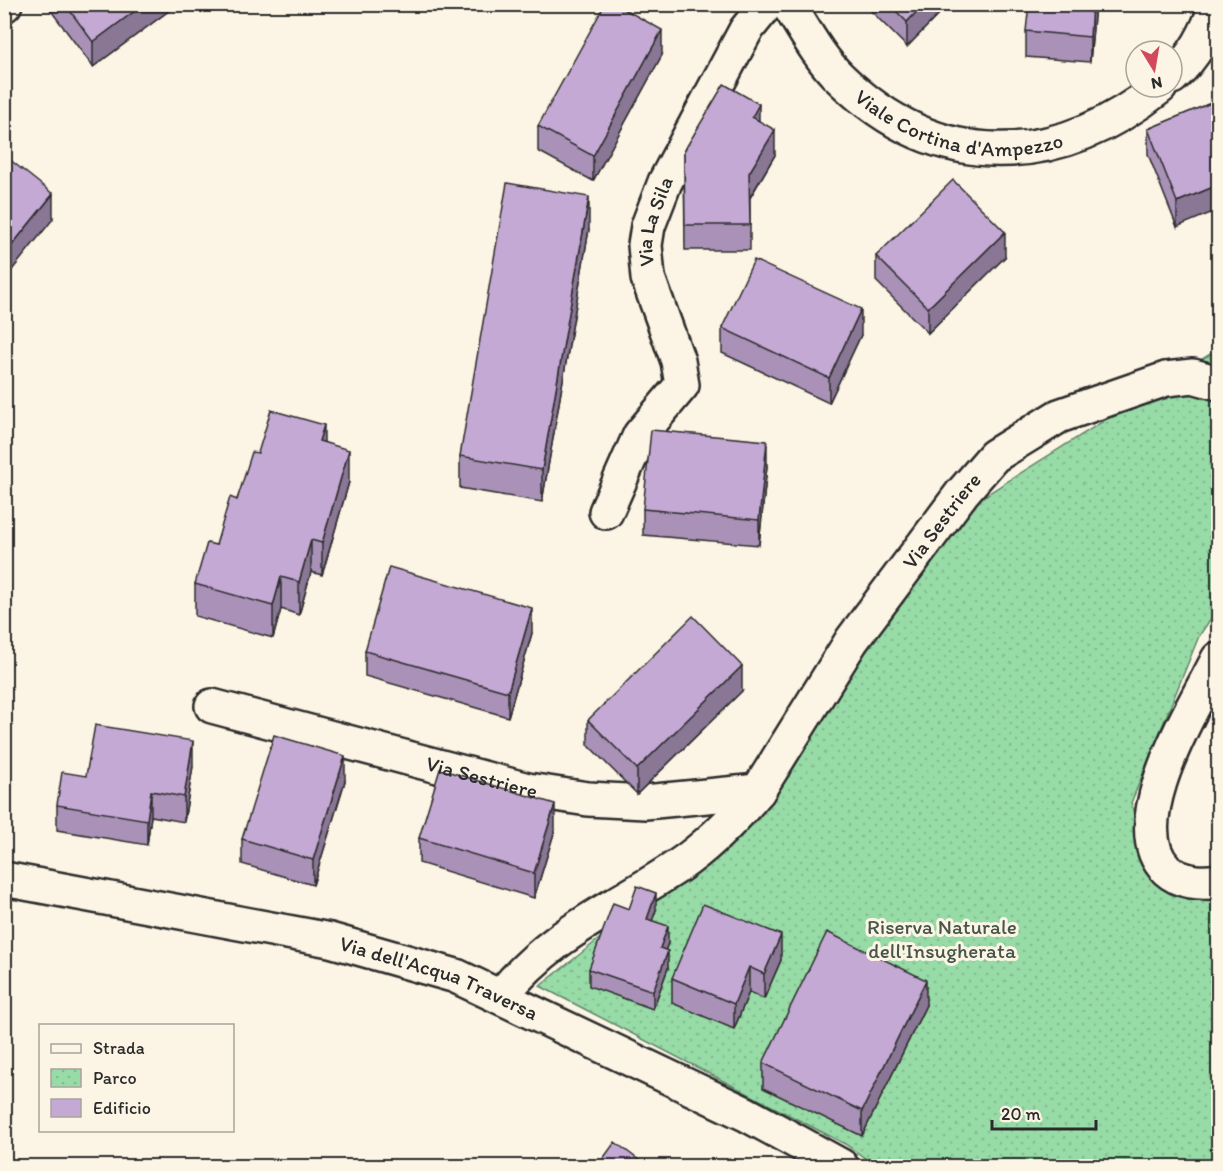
<svg xmlns="http://www.w3.org/2000/svg" width="1223" height="1171" font-family="Itim,sans-serif">
	<style>
		.park { fill: url(#park-dots); stroke: #618369; stroke-width: 1.5 }
		.lines { fill: none; stroke-linecap: round; stroke-linejoin: round }
		.minor-casing { stroke: #2b2b2b; stroke-width: 38 }
		.minor { stroke: #fcf5e5; stroke-width: 33 }
		.wall { fill: #a991b7; stroke: #2b2b2b; stroke-width: 1.5 }
		.shaded-wall { fill: #8a7695; stroke: #2b2b2b; stroke-width: 1.5 }
		.building { fill: #c5a9d5; stroke: #2b2b2b; stroke-width: 1.5 }
		.labels { text-anchor: middle; stroke-width: 6; stroke-linejoin: round; paint-order: stroke }
		.street-label { font-size: 21px; fill: #2b2b2b; stroke: #fcf5e5 }
		.park-label { font-size: 21px; fill: #46574a; stroke: #fcf5e5 }
	</style>
	<defs>
		<pattern id="park-dots" width="8" height="8" patternUnits="userSpaceOnUse" patternTransform="scale(1.5)"><rect width="8" height="8" fill="#97dba7"/><path d="M2 2h.1M6 6h.1" fill="none" stroke="#82bc90" stroke-width="1.8" stroke-linecap="round"/></pattern>
	</defs>
	<rect width="100%" height="100%" fill="#fcf5e5"/>
	<filter id="ink" filterUnits="userSpaceOnUse"><feTurbulence type="fractalNoise" baseFrequency=".0167" numOctaves="2"/><feDisplacementMap in="SourceGraphic" scale="12" xChannelSelector="R" yChannelSelector="G"/><feConvolveMatrix kernelMatrix="1 2 1 2 8 2 1 2 1" color-interpolation-filters="sRGB"/></filter>
	<g filter="url(#ink)">
		<!-- park -->
		<path class="park" d="M1218,349V608L1199,636L1131,803L1162,876L1218,877V1166H876L845,1144L540,986L747,821L954,515Z"/>
		<g class="lines">
			<!-- minor casing -->
			<g class="minor-casing">
				<g id="minor">
					<path id="s1" d="M788,4C804,29 819,58 840,78C939,174 1057,169 1160,87"/>
					<path d="M4,5L5,4"/>
					<path d="M1172,77C1195,56 1207,33 1217,4"/>
					<path id="s2" d="M606,512L640,435L682,385L678,361L648,278L645,245L648,226L665,182L746,30L767,4"/>
					<path d="M1218,659C1196,704 1119,824 1167,870C1180,882 1201,884 1218,881"/>
					<path id="s3" d="M212,706L528,790L588,799L645,802L758,791"/>
					<path id="s4" d="M4,879L330,940L456,976L746,1114L841,1166"/>
					<path id="s5" d="M501,996C552,932 612,910 678,866C708,846 734,819 758,791L852,640L962,493L994,456L1059,416L1166,379L1193,376L1218,383"/>
				</g>
			</g>
			<!-- minor -->
			<use href="#minor" class="minor"/>
		</g>
		<!-- wall -->
		<path class="wall" d="M46,4H178L93,67Z
			M864,4H941V12L907,47Z
			M1095,4L1090,62L1026,57V31Z
			M662,55L593,181L538,151V126Z
			M1218,100L1177,227L1148,154V129Z
			M759,121L775,155L750,198V250H685L684,151Z
			M589,229L542,502L460,488V456Z
			M876,256L1005,257L928,333L876,281Z
			M722,328L861,335L829,403L722,353Z
			M324,442L349,482L322,575L311,572L299,615L281,609L273,638L195,616V584L216,545L258,453Z
			M767,466L759,545L643,535V509Z
			M532,633L508,717L365,676V651Z
			M742,691L637,794L588,745V720Z
			M193,766L184,822L151,816L147,845L57,830V805Z
			M345,781L313,885L242,864V839Z
			M555,830L534,898L419,863V838Z
			M629,909L656,910L652,920L668,943L665,950L668,968L653,1009L589,986V969Z
			M781,960L764,999L749,992L734,1029L672,1003V978Z
			M926,1005L862,1136L763,1088V1063Z"/>
		<!-- shaded-wall -->
		<path class="shaded-wall" d="M144,4H178L93,67V42Z
			M924,4H941V12L907,47V22Z
			M1092,4H1095L1090,62V37Z
			M662,30V55L593,181V156Z
			M759,104V130L752,117Z
			M775,130V155L749,199V173Z
			M1218,185V210L1177,227V202Z
			M53,194V219L4,280V255Z
			M589,197V229L542,502V470Z
			M1005,232V257L928,333V308Z
			M861,309V335L829,403V378Z
			M324,425V457L319,441Z
			M767,441V466L759,545V520Z
			M349,450V482L322,575V543Z
			M311,540V572L299,615V582Z
			M281,577V609L273,638V606Z
			M532,608V633L508,717V692Z
			M742,666V691L637,794V769Z
			M193,741V766L184,822V797Z
			M345,756V781L313,885V860Z
			M151,791V816L147,845V820Z
			M555,804V830L534,898V873Z
			M656,893V910L647,936V919Z
			M668,926V943L660,965V948Z
			M781,935V960L764,999V974Z
			M668,951V968L653,1009V991Z
			M749,967V992L734,1029V1004Z
			M926,980V1005L862,1136V1111Z"/>
		<!-- building -->
		<path class="building" d="M65,4H144L93,42Z
			M605,4H615L662,30L593,156L538,126Z
			M889,4H924L907,22Z
			M1029,4H1092L1090,37L1026,31Z
			M724,84L759,104L752,117L775,130L749,173L750,225H685L684,151Z
			M1218,100V185L1177,202L1148,129Z
			M4,155L53,194L4,255Z
			M953,180L1005,232L928,308L876,256Z
			M507,183L589,197L542,470L460,456Z
			M754,260L861,309L829,378L722,328Z
			M271,410L324,425L319,441L349,450L322,543L311,540L299,582L281,577L273,606L195,584L207,543L216,545L230,497L237,500L252,452L258,453Z
			M651,430L767,441L759,520L643,509Z
			M389,567L532,608L508,692L365,651Z
			M693,616L742,666L637,769L588,720Z
			M95,725L193,741L184,797L151,791L147,820L57,805L62,772L86,776Z
			M274,735L345,756L313,860L242,839Z
			M440,769L555,804L534,873L419,838Z
			M637,886L656,893L647,919L668,926L660,948L668,951L653,991L589,969L613,903L629,909Z
			M703,904L781,935L764,974L749,967L734,1004L672,978Z
			M827,932L926,980L862,1111L763,1063Z
			M615,1142L648,1167H597Z"/>
	</g>
	<g class="labels">
		<!-- street labels -->
		<g class="street-label">
			<text dy="7" stroke="none"><textPath href="#s1" startOffset="224">Viale Cortina d'Ampezzo</textPath></text>
			<text dy="7" stroke="none"><textPath href="#s2" startOffset="320">Via La Sila</textPath></text>
			<text dy="7" stroke="none"><textPath href="#s5" startOffset="658">Via Sestriere</textPath></text>
			<text dy="7" stroke="none"><textPath href="#s3" startOffset="279">Via Sestriere</textPath></text>
			<text dy="7" stroke="none"><textPath href="#s4" startOffset="447">Via dell'Acqua Traversa</textPath></text>
		</g>
		<!-- park labels -->
		<g class="park-label">
			<text x="942" y="934">Riserva Naturale<tspan x="942" dy="24">dell'Insugherata</tspan></text>
		</g>
	</g>
	<!-- margin -->
	<rect width="1223" height="1171" fill="none" stroke="#fcf5e5" stroke-width="24"/>
	<rect x="12" y="12" width="1199" height="1147" fill="none" stroke="#2b2b2b" stroke-width="2" filter="url(#ink)"/>
	<!-- legend -->
	<rect x="39" y="1024" width="195" height="108" fill="#fcf5e5" stroke="#a8a49b" stroke-width="1.5"/>
	<rect x="51" y="1044" width="30" height="9" fill="#fcf5e5" stroke="#a8a49b" stroke-width="1.5"/>
	<text x="93" y="1054" font-size="18" fill="#2b2b2b">Strada</text>
	<rect x="51" y="1069" width="30" height="18" fill="url(#park-dots)" stroke="#a8a49b" stroke-width="1.5"/>
	<text x="93" y="1084" font-size="18" fill="#2b2b2b">Parco</text>
	<rect x="51" y="1099" width="30" height="18" fill="#c5a9d5" stroke="#a8a49b" stroke-width="1.5"/>
	<text x="93" y="1114" font-size="18" fill="#2b2b2b">Edificio</text>
	<!-- north arrow -->
	<g transform="translate(1154 69) rotate(169)"><circle r="28" fill="#fcf5e5" stroke="#a8a49b" stroke-width="1.5"/>
	<path d="M0-4.5L10 22L0 15L-10 22Z" fill="#d1495b"/>
	<text y="-9" font-size="16" font-weight="bold" text-anchor="middle" fill="#2b2b2b">N</text>
	</g>
	<!-- scale -->
	<path d="M992 1120v9h104v-9" fill="none" stroke="#2b2b2b" stroke-width="3"/>
	<text x="1001" y="1120" font-size="18" fill="#2b2b2b" stroke="#fcf5e5" stroke-width="4.5" paint-order="stroke">20 m</text>
</svg>
